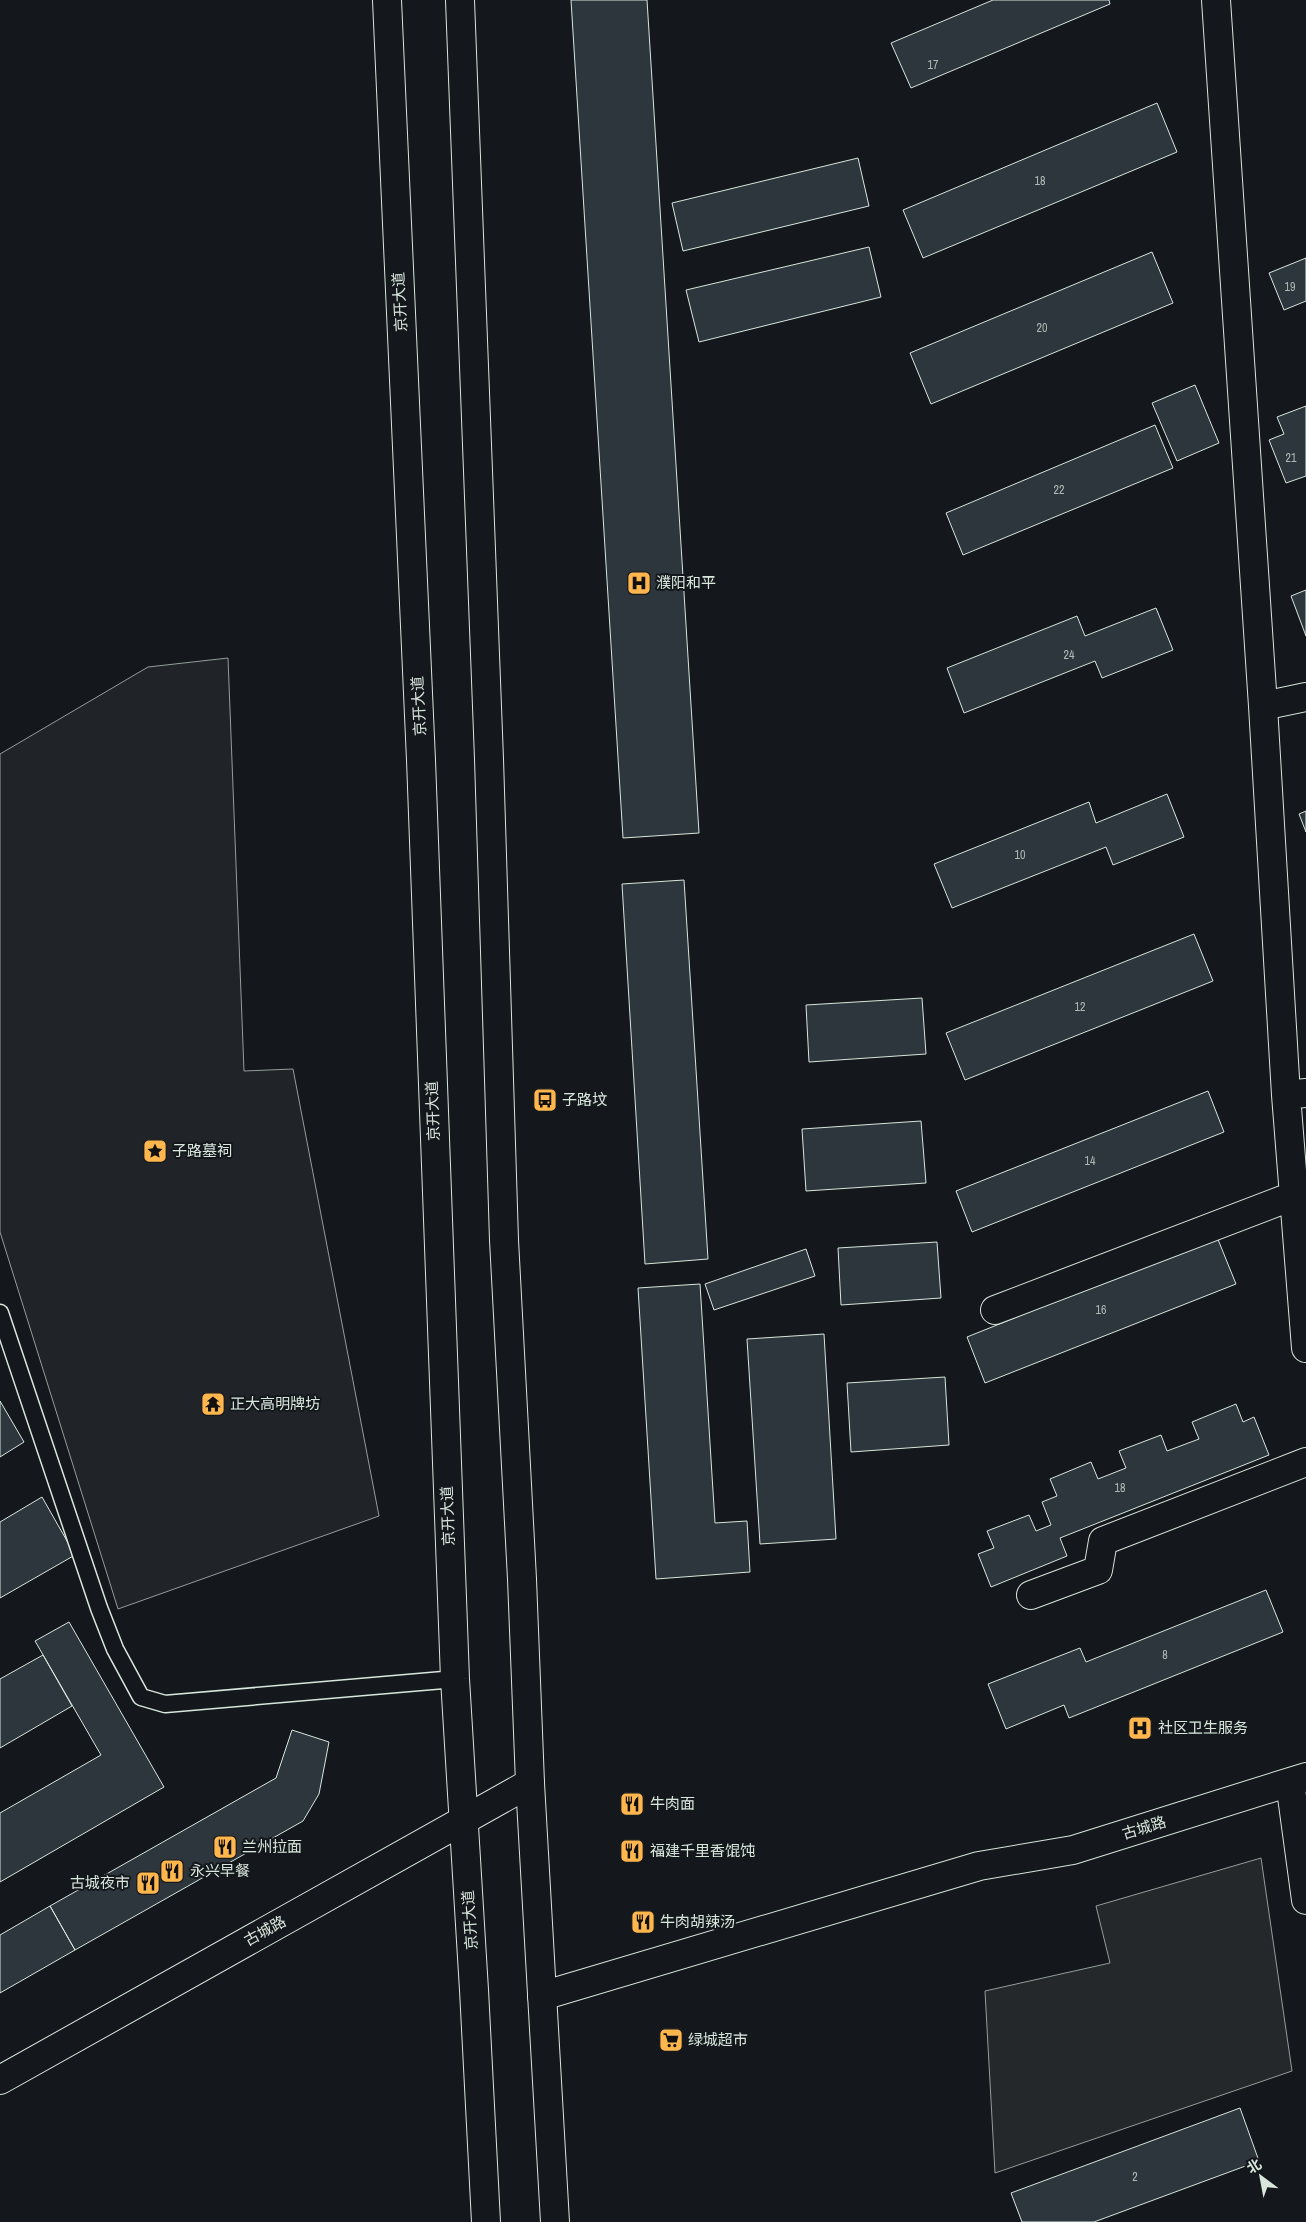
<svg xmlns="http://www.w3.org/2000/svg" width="1306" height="2222" font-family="'Archivo Narrow','Noto Sans SC',sans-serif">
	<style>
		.green { fill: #202428; stroke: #939e99 }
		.parking { fill: #24282b; stroke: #939e99 }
		.building { fill: #2c363c; stroke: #d8e6dc }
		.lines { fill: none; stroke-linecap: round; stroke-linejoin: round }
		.service-casing { stroke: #d8e6dc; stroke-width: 19 }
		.minor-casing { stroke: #d8e6dc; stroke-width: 30 }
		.tertiary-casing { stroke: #d8e6dc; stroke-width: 30 }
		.primary-casing { stroke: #d8e6dc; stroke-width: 30 }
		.service { stroke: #14181c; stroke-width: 16 }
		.minor { stroke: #14181c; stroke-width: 28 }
		.tertiary { stroke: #14181c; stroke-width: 28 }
		.primary { stroke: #14181c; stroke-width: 28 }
		.labels { text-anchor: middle; stroke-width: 4; stroke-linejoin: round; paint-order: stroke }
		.number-label { font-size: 12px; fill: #adbab4 }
		.street-label { font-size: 15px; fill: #d8e6dc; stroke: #14181c }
		.poi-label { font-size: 15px; fill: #d8e6dc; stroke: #14181c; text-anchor: start }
	</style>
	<rect width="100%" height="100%" fill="#14181c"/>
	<!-- green -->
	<path class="green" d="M228,658L244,1071L293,1069L379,1516L118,1609L0,1232V754L148,667Z"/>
	<!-- parking -->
	<path class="parking" d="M1261,1858L1292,2071L995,2173L985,1991L1110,1963L1096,1906Z"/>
	<!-- building -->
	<path class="building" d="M571,0H647L699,833L623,838Z
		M993,0H1109L1110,4L911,88L891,43Z
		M1157,103L1177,152L923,258L903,210Z
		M858,158L869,206L683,251L672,203Z
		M869,247L881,297L699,342L686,290Z
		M1152,252L1173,303L931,404L910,353Z
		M1306,258V301L1284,310L1269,273Z
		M1195,385L1219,443L1177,461L1152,403Z
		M1306,406V476L1286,483L1269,440L1284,434L1277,417Z
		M1155,425L1173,468L963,555L946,513Z
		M1306,590V636L1291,596Z
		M1156,608L1173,650L1102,678L1095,661L964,713L947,668L1077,616L1085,636Z
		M1167,794L1184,837L1113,865L1106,847L952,908L934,864L1089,802L1096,823Z
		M1306,811V832L1299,814Z
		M684,880L708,1259L645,1264L622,884Z
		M1194,934L1213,981L965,1080L946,1033Z
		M922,998L926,1054L809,1062L806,1005Z
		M1208,1091L1224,1132L972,1232L956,1191Z
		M921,1121L926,1183L806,1191L802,1129Z
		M1217,1237L1236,1284L985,1383L967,1337Z
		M937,1242L941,1298L841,1305L838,1248Z
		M806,1249L815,1276L714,1310L705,1284Z
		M700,1284L715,1523L747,1521L750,1572L656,1579L638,1288Z
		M824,1334L836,1539L760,1544L747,1339Z
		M945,1377L949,1445L851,1452L847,1383Z
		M0,1401L24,1442L0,1457Z
		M1236,1404L1243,1422L1254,1417L1269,1455L1060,1538L1067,1556L991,1587L978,1554L994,1548L987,1531L1029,1515L1036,1531L1051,1525L1042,1502L1057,1496L1050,1479L1091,1462L1098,1479L1126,1468L1119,1451L1161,1435L1167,1451L1199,1439L1192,1422Z
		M42,1497L75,1555L0,1598V1522Z
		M1266,1590L1283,1632L1069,1718L1064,1705L1006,1729L988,1684L1080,1648L1086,1662Z
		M69,1622L164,1787L0,1882V1813L101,1755L35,1641Z
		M43,1655L72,1706L0,1748V1679Z
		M292,1730L329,1742L319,1794L303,1821L75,1950L50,1906L276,1778Z
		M50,1906L75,1950L0,1993V1935Z
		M1240,2108L1259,2161L1094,2222H1022L1011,2193Z"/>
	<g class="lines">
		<!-- service casing -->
		<g class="service-casing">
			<path id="service" d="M0,1313L99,1608L115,1649L141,1697L165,1704L455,1679"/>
		</g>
		<!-- minor casing -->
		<g class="minor-casing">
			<path id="minor" d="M1216,0L1263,706L1286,1095L1306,1093
				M1263,706L1306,697
				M1286,1095L1306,1348
				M995,1310L1293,1196
				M1031,1595L1098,1570L1103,1541L1306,1462
				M1290,1782L1306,1900
				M542,1996L979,1866L1073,1850L1306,1777"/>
		</g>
		<!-- tertiary casing -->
		<g class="tertiary-casing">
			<path id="tertiary" d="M0,2080L530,1783"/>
		</g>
		<!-- primary casing -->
		<g class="primary-casing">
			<path id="primary" d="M387,0L421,760L455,1679L474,1990L486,2222
				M460,0L489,759L504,1240L522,1579L530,1783L555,2222"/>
		</g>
		<!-- service -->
		<use href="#service" class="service"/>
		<!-- minor -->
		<use href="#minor" class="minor"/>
		<!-- tertiary -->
		<use href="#tertiary" class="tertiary"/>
		<!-- primary -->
		<use href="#primary" class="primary"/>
	</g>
	<!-- icons -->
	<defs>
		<g id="hospital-square" transform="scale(1.25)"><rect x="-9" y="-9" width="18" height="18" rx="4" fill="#ffb74d" stroke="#14181c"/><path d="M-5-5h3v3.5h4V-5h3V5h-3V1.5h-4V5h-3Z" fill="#111"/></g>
		<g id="bus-square" transform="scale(1.25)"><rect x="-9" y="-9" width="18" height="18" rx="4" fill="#ffb74d" stroke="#14181c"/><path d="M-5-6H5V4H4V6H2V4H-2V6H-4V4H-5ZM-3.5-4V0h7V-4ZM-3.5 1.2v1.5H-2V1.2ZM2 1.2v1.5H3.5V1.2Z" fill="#111"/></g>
		<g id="sight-square" transform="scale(1.25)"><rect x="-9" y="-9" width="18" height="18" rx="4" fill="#ffb74d" stroke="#14181c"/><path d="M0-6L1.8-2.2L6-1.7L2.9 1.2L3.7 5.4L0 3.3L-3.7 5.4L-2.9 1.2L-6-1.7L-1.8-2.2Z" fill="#111"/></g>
		<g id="temple-square" transform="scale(1.25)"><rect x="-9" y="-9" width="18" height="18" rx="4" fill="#ffb74d" stroke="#14181c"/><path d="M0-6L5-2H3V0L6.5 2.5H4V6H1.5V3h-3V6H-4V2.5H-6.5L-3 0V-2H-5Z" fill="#111"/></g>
		<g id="restaurant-square" transform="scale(1.25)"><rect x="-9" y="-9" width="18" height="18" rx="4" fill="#ffb74d" stroke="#14181c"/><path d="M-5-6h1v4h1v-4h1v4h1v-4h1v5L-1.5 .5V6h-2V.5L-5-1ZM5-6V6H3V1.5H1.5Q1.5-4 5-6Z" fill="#111"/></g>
		<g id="supermarket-square" transform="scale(1.25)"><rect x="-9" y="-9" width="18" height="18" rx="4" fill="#ffb74d" stroke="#14181c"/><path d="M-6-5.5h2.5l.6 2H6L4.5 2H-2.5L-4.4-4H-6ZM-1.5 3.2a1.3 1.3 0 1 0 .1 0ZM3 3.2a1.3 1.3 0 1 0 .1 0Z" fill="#111"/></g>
	</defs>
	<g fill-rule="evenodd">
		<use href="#hospital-square" x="639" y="583"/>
		<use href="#bus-square" x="545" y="1100"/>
		<use href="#sight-square" x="155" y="1151"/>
		<use href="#temple-square" x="213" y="1404"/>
		<use href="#hospital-square" x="1140" y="1728"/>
		<use href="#restaurant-square" x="632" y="1804"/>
		<use href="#restaurant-square" x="225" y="1847"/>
		<use href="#restaurant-square" x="632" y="1851"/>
		<use href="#restaurant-square" x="172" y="1871"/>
		<use href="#restaurant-square" x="148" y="1883"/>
		<use href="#restaurant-square" x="643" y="1922"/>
		<use href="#supermarket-square" x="671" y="2040"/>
	</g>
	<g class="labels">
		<!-- number labels -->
		<g class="number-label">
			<text x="933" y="69">17</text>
			<text x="1040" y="185">18</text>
			<text x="1290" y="291">19</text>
			<text x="1042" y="332">20</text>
			<text x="1291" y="462">21</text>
			<text x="1059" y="494">22</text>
			<text x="1069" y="659">24</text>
			<text x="1020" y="859">10</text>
			<text x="1080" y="1011">12</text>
			<text x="1090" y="1165">14</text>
			<text x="1101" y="1314">16</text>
			<text x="1120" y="1492">18</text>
			<text x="1165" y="1659">8</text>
			<text x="1135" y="2181">2</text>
		</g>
		<!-- street labels -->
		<g class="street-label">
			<text transform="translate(400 302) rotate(-93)" y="5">京开大道</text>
			<text transform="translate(419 706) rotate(-93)" y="5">京开大道</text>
			<text transform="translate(433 1111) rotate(-92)" y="5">京开大道</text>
			<text transform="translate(448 1516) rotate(-92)" y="5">京开大道</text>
			<text transform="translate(1144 1828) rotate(-17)" y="5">古城路</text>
			<text transform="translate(470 1920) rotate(-94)" y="5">京开大道</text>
			<text transform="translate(265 1931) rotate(-29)" y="5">古城路</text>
		</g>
		<!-- poi labels -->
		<g class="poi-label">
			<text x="656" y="588">濮阳和平</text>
			<text x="562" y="1105">子路坟</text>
			<text x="172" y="1156">子路墓祠</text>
			<text x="230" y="1409">正大高明牌坊</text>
			<text x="1158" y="1733">社区卫生服务</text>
			<text x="650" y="1809">牛肉面</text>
			<text x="242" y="1852">兰州拉面</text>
			<text x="650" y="1856">福建千里香馄饨</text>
			<text x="190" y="1876">永兴早餐</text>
			<text x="130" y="1888" text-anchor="end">古城夜市</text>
			<text x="660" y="1927">牛肉胡辣汤</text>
			<text x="688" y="2045">绿城超市</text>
		</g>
	</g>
	<!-- north arrow -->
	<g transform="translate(1261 2177) rotate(328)" stroke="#14181c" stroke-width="4" paint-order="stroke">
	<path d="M0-4L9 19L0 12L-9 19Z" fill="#d8e6dc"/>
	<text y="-8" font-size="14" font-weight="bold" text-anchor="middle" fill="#d8e6dc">北</text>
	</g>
</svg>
